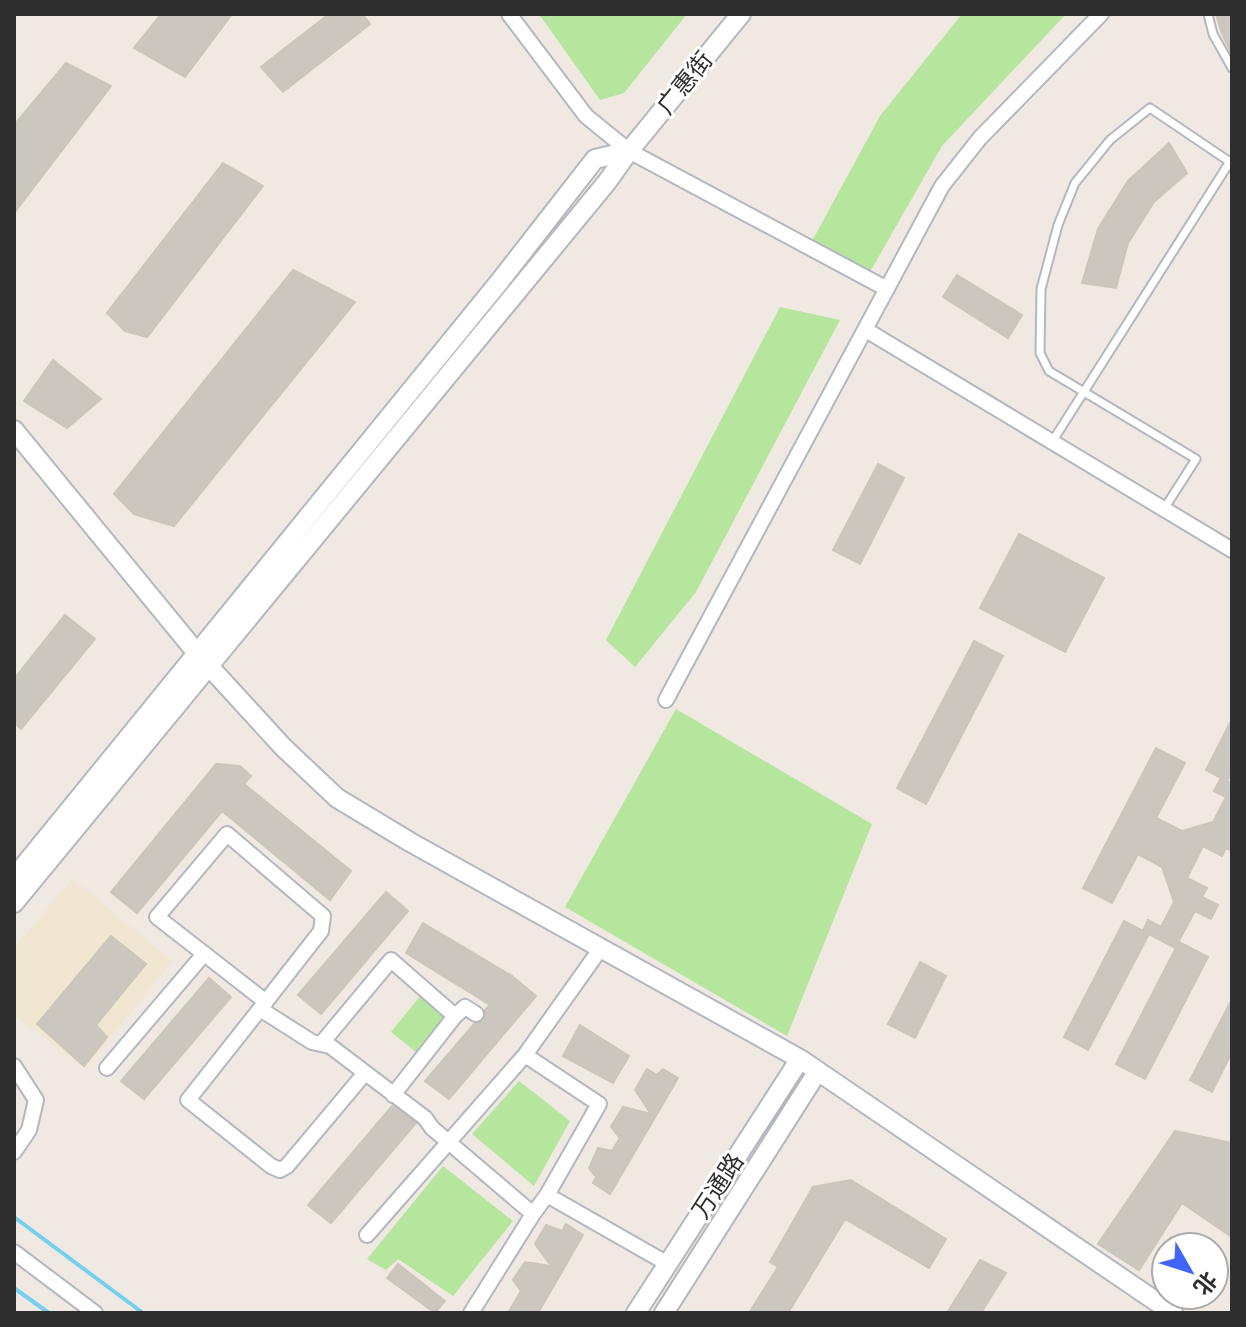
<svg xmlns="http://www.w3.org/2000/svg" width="1246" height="1327" font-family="Quicksand,'Noto Sans SC',sans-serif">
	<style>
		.education { fill: #f0e6d1 }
		.green { fill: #b6e59e }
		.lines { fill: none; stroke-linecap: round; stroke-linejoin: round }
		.stream { stroke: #75cff0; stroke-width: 4 }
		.building { fill: #cbc7bf; stroke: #cbc5ba; stroke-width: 2 }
		.lane-casing { stroke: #b4b7c1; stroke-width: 11 }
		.street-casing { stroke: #b4b7c1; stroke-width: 18 }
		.secondary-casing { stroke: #b4b7c1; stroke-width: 22 }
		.lane { stroke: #fff; stroke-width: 7 }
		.street { stroke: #fff; stroke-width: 14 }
		.secondary { stroke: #fff; stroke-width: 18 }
		.labels { text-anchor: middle; stroke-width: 6; stroke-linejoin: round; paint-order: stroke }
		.street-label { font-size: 24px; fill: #2e2e2e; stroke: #fff }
	</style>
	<rect width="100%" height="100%" fill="#efe9e1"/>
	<!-- education -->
	<path class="education" d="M73,879L172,961L86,1068L17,1017L14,1005V948Z"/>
	<!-- green -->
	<path class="green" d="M539,14H687L624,93L600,100Z
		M962,14H1066L942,146L871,270L811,243L880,116Z
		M780,307L840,320L696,592L635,667L606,640Z
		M676,709L872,824L787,1036L565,907Z
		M421,995L445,1016L416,1052L391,1032Z
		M519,1081L570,1121L534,1186L472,1134Z
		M443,1166L513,1221L453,1296L398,1259L386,1270L367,1259Z"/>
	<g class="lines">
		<!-- stream -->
		<path class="stream" d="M14,1217L143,1313
			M14,1288L49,1313"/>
	</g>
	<!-- building -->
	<path class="building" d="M161,14H232L185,77L134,48Z
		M329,14H362L370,24L283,92L261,67Z
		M1216,14H1232V55L1221,31Z
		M66,63L111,86L14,213V125Z
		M1169,143L1187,173L1154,202L1128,243L1116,288L1082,283L1098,229L1128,181Z
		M223,163L263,186L147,337L125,331L107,313Z
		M293,270L355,302L174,526L134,514L114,494Z
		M957,275L1022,315L1008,338L943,297Z
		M53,360L101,399L67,428L24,401Z
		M878,464L904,478L860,564L833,550Z
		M1019,534L1104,578L1065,652L980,608Z
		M65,615L95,639L21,729L14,722V679Z
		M974,641L1003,656L926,804L897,788Z
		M1232,719V771L1227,781L1232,784V851L1226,848L1222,856L1203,846L1187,878L1207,888L1202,897L1218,905L1211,919L1195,911L1175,948L1149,934L1088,1050L1064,1037L1124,921L1143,931L1148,920L1161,927L1174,902L1162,867L1138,854L1112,903L1083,888L1156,748L1185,763L1156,818L1182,831L1213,822L1226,797L1214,791L1221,778L1206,770Z
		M216,764L240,766L251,776L244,784L351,871L330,900L222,811L137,913L111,892Z
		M386,892L408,911L321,1014L298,995Z
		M423,923L512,976L536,996L449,1099L425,1081L474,1024L484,1020L485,1010L490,1005L406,953Z
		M111,936L146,964L96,1025L107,1037L84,1066L37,1024Z
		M1179,942L1208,957L1145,1079L1116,1064Z
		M920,962L946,976L915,1038L888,1024Z
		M209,978L231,997L144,1099L121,1081Z
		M1232,999V1052L1212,1092L1190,1080Z
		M580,1025L629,1056L613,1083L563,1056Z
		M647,1069L657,1075L663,1069L678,1078L610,1194L593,1183L596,1177L589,1168L598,1148L612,1151L620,1138L611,1127L623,1107L651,1114L635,1090Z
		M392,1106L416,1123L331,1223L308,1205Z
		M1175,1131L1232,1143V1237L1182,1203L1139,1270L1098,1244Z
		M851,1180L946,1239L929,1268L845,1219L788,1313H749L778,1267L770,1262L813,1187Z
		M566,1224L583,1235L538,1313H508L521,1291L513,1280L525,1262L551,1266L535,1244L546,1225L562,1231Z
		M980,1260L1006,1273L981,1313H947Z
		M398,1264L445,1301L435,1313L387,1278Z"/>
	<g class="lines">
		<!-- lane casing -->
		<g class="lane-casing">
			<path id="lane" d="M1208,14L1213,34L1232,68
				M1052,442L1231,160
				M1164,509L1196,459L1049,371L1040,353L1041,289L1058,225L1075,183L1110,140L1150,108L1230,162"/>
		</g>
		<!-- street casing -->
		<g class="street-casing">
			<path id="street" d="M509,14L586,116L629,151L887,289
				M866,330L1232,550
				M666,700L942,186L980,138L1101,14
				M260,1009L321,931L323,916L227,834L157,917L266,1002
				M455,1016L465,1007L476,1014
				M321,1044L391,960L455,1016L393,1095
				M14,1066L36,1100L29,1130L14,1152
				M107,1068L204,954
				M365,1073L287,1166L280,1170L271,1166L188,1100L260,1009L312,1042L330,1046L425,1118L432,1128L533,1214L547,1195L668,1264
				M547,1195L599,1104L525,1055L601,948
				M367,1235L525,1055
				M14,1252L95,1313
				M471,1313L533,1214"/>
		</g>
		<!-- secondary casing -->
		<g class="secondary-casing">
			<path id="secondary" d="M14,430L196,652L283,747L337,798L410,842L800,1059L1173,1313
				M14,878L500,281L595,159L629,151
				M14,903L607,182L629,151L741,14
				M636,1313L800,1059
				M664,1313L818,1071"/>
		</g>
		<!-- lane -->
		<use href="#lane" class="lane"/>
		<!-- street -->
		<use href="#street" class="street"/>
		<!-- secondary -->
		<use href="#secondary" class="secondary"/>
	</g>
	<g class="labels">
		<!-- street labels -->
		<g class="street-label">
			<text transform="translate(685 83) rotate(-51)" y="8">广惠街</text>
			<text transform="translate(718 1186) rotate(-57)" y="8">万通路</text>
		</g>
	</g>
	<!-- border -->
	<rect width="1246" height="1327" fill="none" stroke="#2e2e2e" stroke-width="32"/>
	<!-- north arrow -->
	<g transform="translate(1190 1271) rotate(129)"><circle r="38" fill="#ffffff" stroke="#ababab" stroke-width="2"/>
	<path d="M0-6L14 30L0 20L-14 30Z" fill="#4264fb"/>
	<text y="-12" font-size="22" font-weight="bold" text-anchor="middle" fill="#2e2e2e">北</text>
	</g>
</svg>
